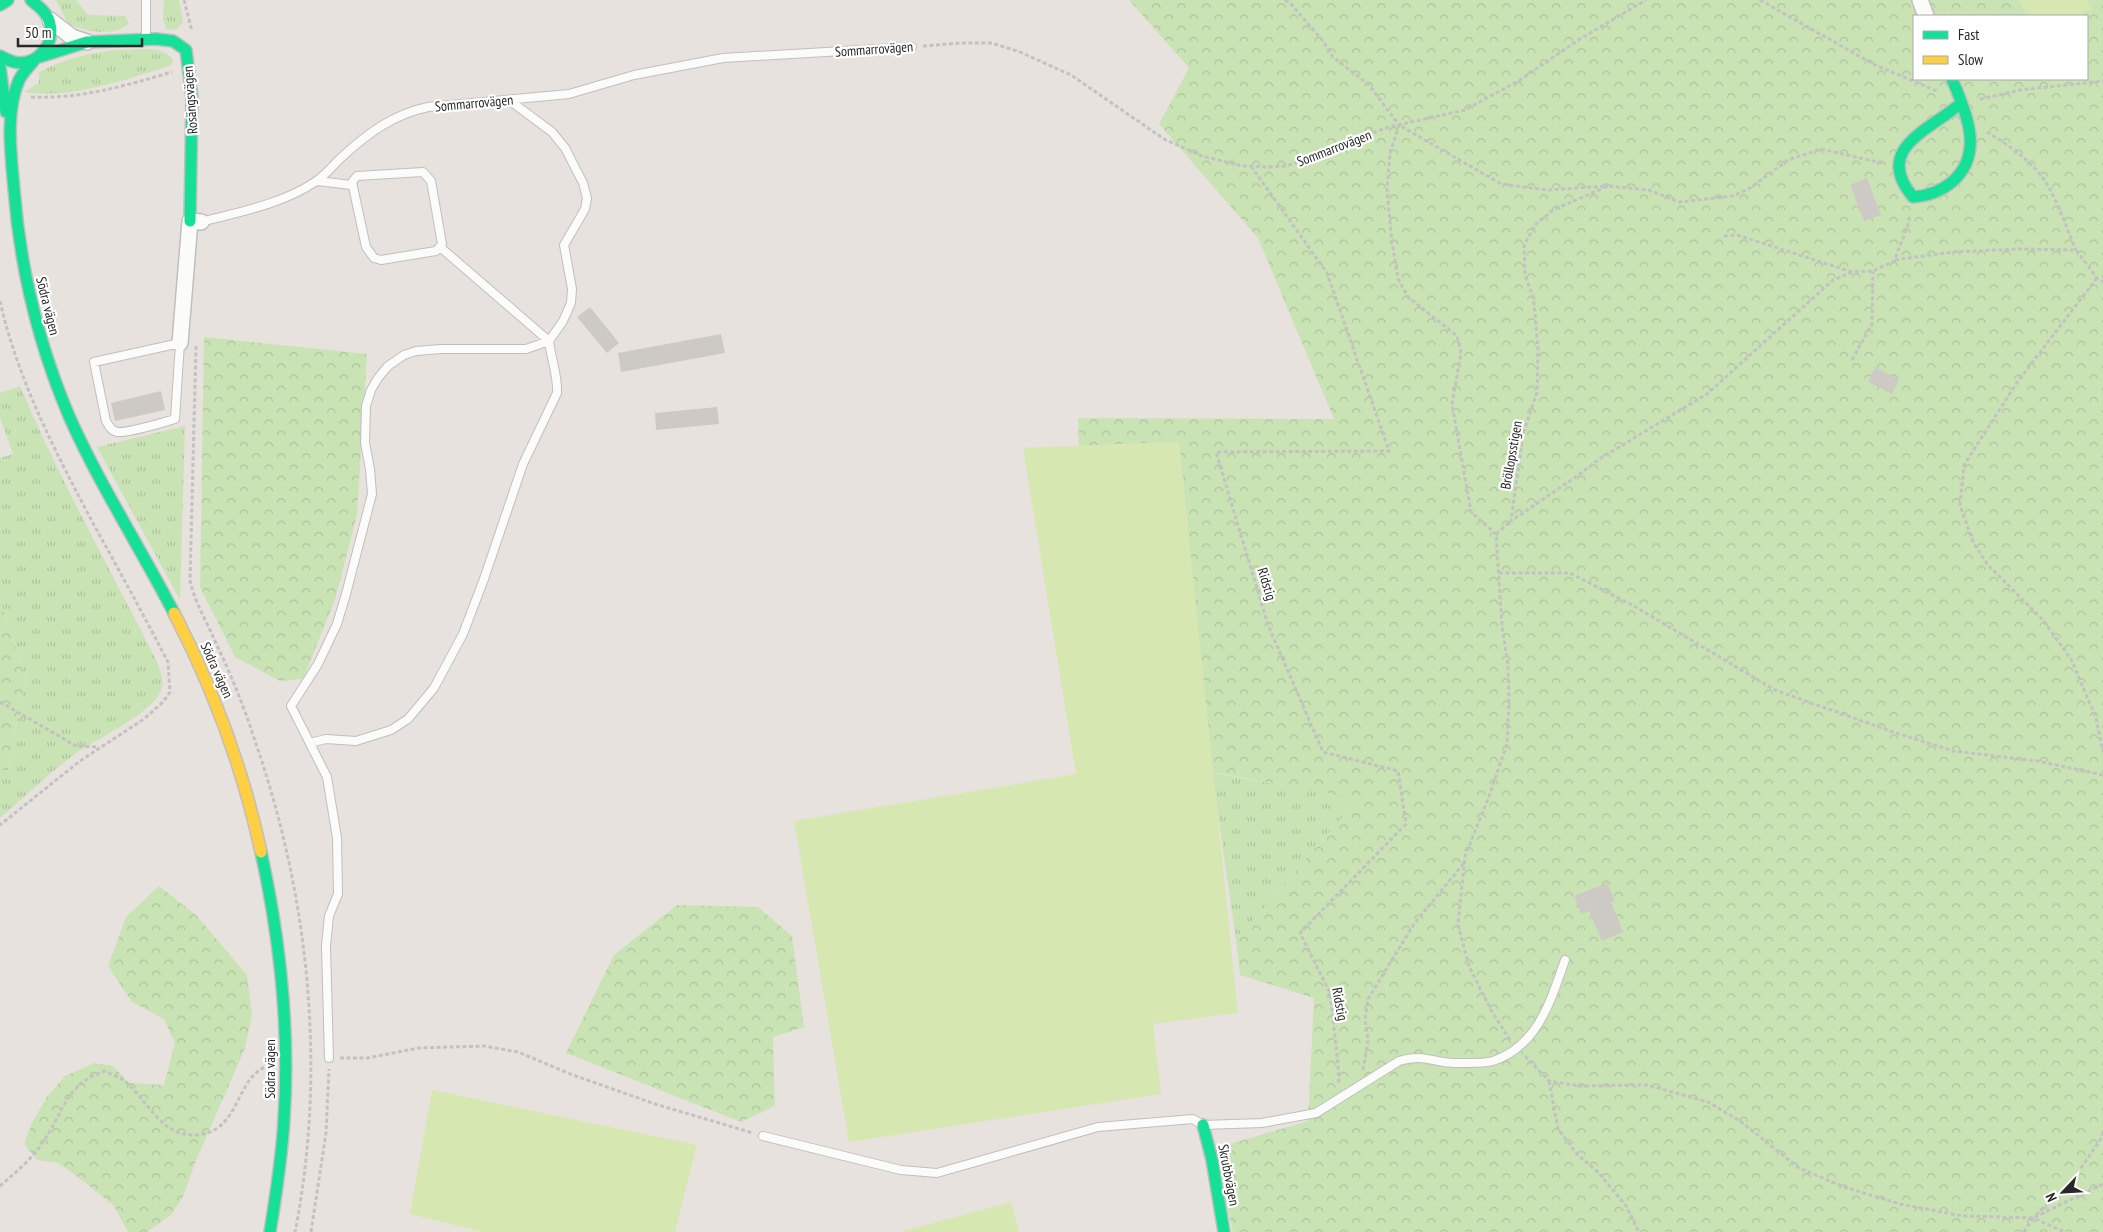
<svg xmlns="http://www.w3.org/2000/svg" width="2103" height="1232" font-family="'PT Sans Narrow',sans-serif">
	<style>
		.grass { fill: url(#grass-tufts) }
		.forest { fill: url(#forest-crowns); fill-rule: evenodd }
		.pitch { fill: #d6e7b2 }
		.building { fill: #cdcac6 }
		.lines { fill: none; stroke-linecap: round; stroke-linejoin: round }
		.lane-casing { stroke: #c0bfbf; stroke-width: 10 }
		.street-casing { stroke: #c0bfbf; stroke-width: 18 }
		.fast-casing { stroke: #c0bfbf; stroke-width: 14 }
		.slow-casing { stroke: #c0bfbf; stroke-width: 14 }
		.path { stroke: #c3c2c2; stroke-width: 3; stroke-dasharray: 4 2.5; stroke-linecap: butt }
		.lane { stroke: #fbfbfa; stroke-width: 8 }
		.street { stroke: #fbfbfa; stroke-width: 15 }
		.fast { stroke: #16e098; stroke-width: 11 }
		.slow { stroke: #ffcf43; stroke-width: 11 }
		.labels { text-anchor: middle; stroke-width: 4.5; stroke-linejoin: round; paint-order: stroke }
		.street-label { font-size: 14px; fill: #282828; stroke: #fff }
	</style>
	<defs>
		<pattern id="grass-tufts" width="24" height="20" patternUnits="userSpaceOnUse" patternTransform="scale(1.25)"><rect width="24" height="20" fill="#cae3b5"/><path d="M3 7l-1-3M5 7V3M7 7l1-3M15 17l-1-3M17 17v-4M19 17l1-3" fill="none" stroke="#aec39c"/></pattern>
		<pattern id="forest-crowns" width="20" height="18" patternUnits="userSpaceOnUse" patternTransform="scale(1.25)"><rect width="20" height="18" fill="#cae3b5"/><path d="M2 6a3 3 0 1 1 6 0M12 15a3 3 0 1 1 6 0" fill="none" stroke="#aec39c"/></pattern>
	</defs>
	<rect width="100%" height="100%" fill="#e7e2dd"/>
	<!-- grass -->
	<path class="grass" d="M56,0H76L88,15L125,16L129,23C114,38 86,31 68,24Z
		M164,0H179L183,22L177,29L167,30L163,19Z
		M118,50C135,50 162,44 173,60L172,64C164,69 152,71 143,74C105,86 64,98 24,92L39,83V72C67,58 88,53 118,50Z
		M20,386C60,481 111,570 157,662C160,670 165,682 161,691C150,715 97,738 75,754C49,773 25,797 0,818V770H8L26,679L0,599V458L13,454L0,418V393Z
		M185,426L180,600L97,447Z
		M1212,773L1359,798L1236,940Z"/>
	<!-- forest -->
	<path class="forest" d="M1129,0H2103V1232H1233L1213,1149L1308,1121L1314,998L1240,975L1236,940L1358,799L1212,772L1179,442L1079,446L1078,418L1334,419L1258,238L1159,124L1189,68ZM1914,16H2087V79H1914Z
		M204,337L367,354L357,515L335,600L303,679L280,681L235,657L200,587Z
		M0,599L26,679L8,770H0Z
		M159,886L196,915L247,975L252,1015L245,1048L195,1163L183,1197L171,1215L147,1232H128L114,1206L78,1177L58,1163L37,1160L24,1144L32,1123L47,1097L65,1076L94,1063L113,1066L129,1083L164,1085L175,1043L164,1019L132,1002L108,966L126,917Z
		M677,905L758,907L792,936L804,1027L773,1037L775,1106L741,1122L566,1053L614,955Z"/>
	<!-- pitch -->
	<path class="pitch" d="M2019,0H2086L2091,9L2077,16H2027Z
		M1179,442L1238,1013L1153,1024L1161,1094L849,1142L794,821L1076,774L1023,448Z
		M432,1090L697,1145L675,1232H483L410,1214Z
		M1011,1202L1019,1232H900Z"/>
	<!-- building -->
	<path class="building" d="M1867,178L1881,215L1864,221L1850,185Z
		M590,307L619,343L607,353L577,317Z
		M721,334L725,353L621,372L618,353Z
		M1875,367L1899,379L1892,394L1868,382Z
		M161,391L165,410L115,421L111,403Z
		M717,407L719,424L656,430L655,413Z
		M1607,883L1615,901L1611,902L1623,932L1602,941L1589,911L1581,914L1574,896Z"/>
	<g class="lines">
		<!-- lane casing -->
		<g class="lane-casing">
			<path id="lane" d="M146,0V38
				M423,172L431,181L442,244L436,251L381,260L374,258L366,247L352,182L357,176Z
				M318,181L351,185
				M201,222C239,212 282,204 315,182C326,175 334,164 343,156C368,133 394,114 428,107L569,94L634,75L723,58L912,47
				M180,343L175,419C161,423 130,433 117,432C111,431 109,426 106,421L94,362Z
				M310,743L326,739L356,741L391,730L408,719L434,688L463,634L484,579L523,464L557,393C558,375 551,359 549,341L440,247
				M329,1058L326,946L329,916L338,894L337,838L327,777L291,706L318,664L337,624L346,594L372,494L370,469L365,443L366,406L371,390L378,378L388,366L404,355L416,351L441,349H526L549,341L563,321L571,303L572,289L564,245L585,209L587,198L583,183L565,148L552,132L509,100
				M763,1136L901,1170L937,1173L1098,1127L1193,1119L1203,1125L1262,1123L1316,1113L1399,1061C1425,1053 1432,1063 1455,1063C1466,1063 1482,1064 1493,1061C1538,1046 1551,1000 1565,960"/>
		</g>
		<!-- street casing -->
		<g class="street-casing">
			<path id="street" d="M1920,0L1926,16
				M50,20L72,37L87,42
				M180,343L190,221L201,222"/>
		</g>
		<!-- fast casing -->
		<g class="fast-casing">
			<path id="fast" d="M0,5L8,0
				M0,56C4,58 10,61 14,62C36,67 55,45 50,24C48,13 39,7 31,0
				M39,57L87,42L156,39L173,41L186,50L192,98L190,221
				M35,59C30,66 23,72 19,80C5,112 11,155 14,189C20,267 38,343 69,416C99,484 140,547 174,613
				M0,67L6,112
				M1952,79C1966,113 1985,153 1952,182C1941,191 1927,196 1913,197C1872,148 1931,130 1961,103
				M261,852C280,939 290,1029 284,1119C282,1157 276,1195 270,1232
				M1203,1125L1212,1160L1224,1232"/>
		</g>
		<!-- slow casing -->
		<g class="slow-casing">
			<path id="slow" d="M174,613C213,688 243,769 261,852"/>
		</g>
		<!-- path -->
		<path class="path" d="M184,0L192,31
			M1285,0L1291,4L1323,41L1333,57L1369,85L1399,125
			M1760,0L1875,65L1937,91
			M923,46L960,43H992L1020,52L1071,75L1164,139L1202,156L1242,166L1268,167L1285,166L1306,160L1336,146L1389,127L1465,110L1520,80L1580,39L1646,0
			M31,97C82,99 124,86 172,72
			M1980,99L2020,90L2103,81
			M1987,132C2006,143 2025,157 2039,173C2055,192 2066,227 2076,250
			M1882,163L1821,149L1788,160L1750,188L1733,196L1679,202L1649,190L1608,186L1553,210L1535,225L1524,246L1525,275L1533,297L1535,312L1538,350L1537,392L1523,434L1511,521L1577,476L1601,458L1707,394L1833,280L1853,272L1873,271L1894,261L1908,225L1910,214
			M1251,166L1327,273L1389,451L1216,452L1268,625L1323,752L1398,771L1406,824L1300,933L1330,993L1338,1065L1339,1085
			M1724,236L1737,235L1852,272
			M1895,260L1953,252L2019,249L2076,250L2097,278L2103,282
			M2097,278L2018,381L1964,465L1960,505L1973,542L1987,564L2042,619L2071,659L2096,718L2103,752
			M0,301C18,381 56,453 94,525C119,570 144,616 168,662L170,692L163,702L144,719L80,761L0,825
			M196,346L190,580C194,601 206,620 214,639C230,672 244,706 255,741C309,896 327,1070 295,1232
			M1852,360L1872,324L1873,271
			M1496,534L1511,521
			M1499,573H1570L1634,606L1775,690L1890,731L1953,751L2038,761L2103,775
			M0,702L76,746L99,747
			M1510,1040L1491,1010L1469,966L1458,925L1465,856L1488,799L1507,744L1509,701L1508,666L1502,626L1496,534L1471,512L1452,404L1461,353L1457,336L1408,297L1398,279L1392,242L1387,190L1390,153L1399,125L1501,184L1547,190L1608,186
			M1525,1056L1549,1081L1580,1086L1647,1085L1708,1102L1740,1121L1799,1168L1844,1187L1900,1204L1963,1216L2033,1218L2103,1184
			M340,1058H367L418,1048L484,1046L518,1052L573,1075L655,1104L753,1133
			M1363,1070L1368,1040L1365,1020L1368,999L1414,924L1464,863
			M1549,1081L1558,1129L1577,1154L1599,1173L1626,1206L1639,1232
			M0,1186C15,1173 32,1159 43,1142C64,1112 65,1084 105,1071C110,1074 117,1076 122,1079C148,1098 159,1137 196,1135C241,1132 234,1079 267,1066
			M2036,1215L2072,1181L2101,1139L2103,1131
			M311,1232L326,1133L329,1069
			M2024,1232L2033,1218L2065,1232"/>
		<!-- lane -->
		<use href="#lane" class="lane"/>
		<!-- street -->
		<use href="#street" class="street"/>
		<!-- fast -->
		<use href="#fast" class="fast"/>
		<!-- slow -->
		<use href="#slow" class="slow"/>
	</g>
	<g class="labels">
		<!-- street labels -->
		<g class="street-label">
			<text transform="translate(874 49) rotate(-4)" y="5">Sommarrovägen</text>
			<text transform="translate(190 100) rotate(-94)" y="5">Rosängsvägen</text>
			<text transform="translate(474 103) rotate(-5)" y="5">Sommarrovägen</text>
			<text transform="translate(1334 148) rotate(-21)" y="5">Sommarrovägen</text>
			<text transform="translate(48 306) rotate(76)" y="5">Södra vägen</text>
			<text transform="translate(1511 455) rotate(-80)" y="5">Bröllopsstigen</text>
			<text transform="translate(1267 584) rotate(73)" y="5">Ridstig</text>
			<text transform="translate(217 670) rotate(66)" y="5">Södra vägen</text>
			<text transform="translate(1340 1004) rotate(79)" y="5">Ridstig</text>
			<text transform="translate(270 1069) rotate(-90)" y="5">Södra vägen</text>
			<text transform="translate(1229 1175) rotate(79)" y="5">Skrubbvägen</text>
		</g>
	</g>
	<!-- legend -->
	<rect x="1913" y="15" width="175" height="65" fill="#ffffff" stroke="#a9a9a9"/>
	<rect x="1923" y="31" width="25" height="8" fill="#16e098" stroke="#a9a9a9"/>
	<text x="1958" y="40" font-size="15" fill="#282828">Fast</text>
	<rect x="1923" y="56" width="25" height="8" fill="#ffcf43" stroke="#a9a9a9"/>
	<text x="1958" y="65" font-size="15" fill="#282828">Slow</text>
	<!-- north arrow -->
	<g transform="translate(2063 1192) rotate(245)" stroke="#ffffff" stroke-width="4" paint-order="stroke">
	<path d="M0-4L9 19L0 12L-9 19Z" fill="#282828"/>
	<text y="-8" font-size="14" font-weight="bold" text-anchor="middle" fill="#282828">N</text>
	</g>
	<!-- scale -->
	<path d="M18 38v8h124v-8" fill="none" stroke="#282828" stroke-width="2.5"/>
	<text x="25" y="38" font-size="15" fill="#282828" stroke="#ffffff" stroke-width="4" paint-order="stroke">50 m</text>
</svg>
